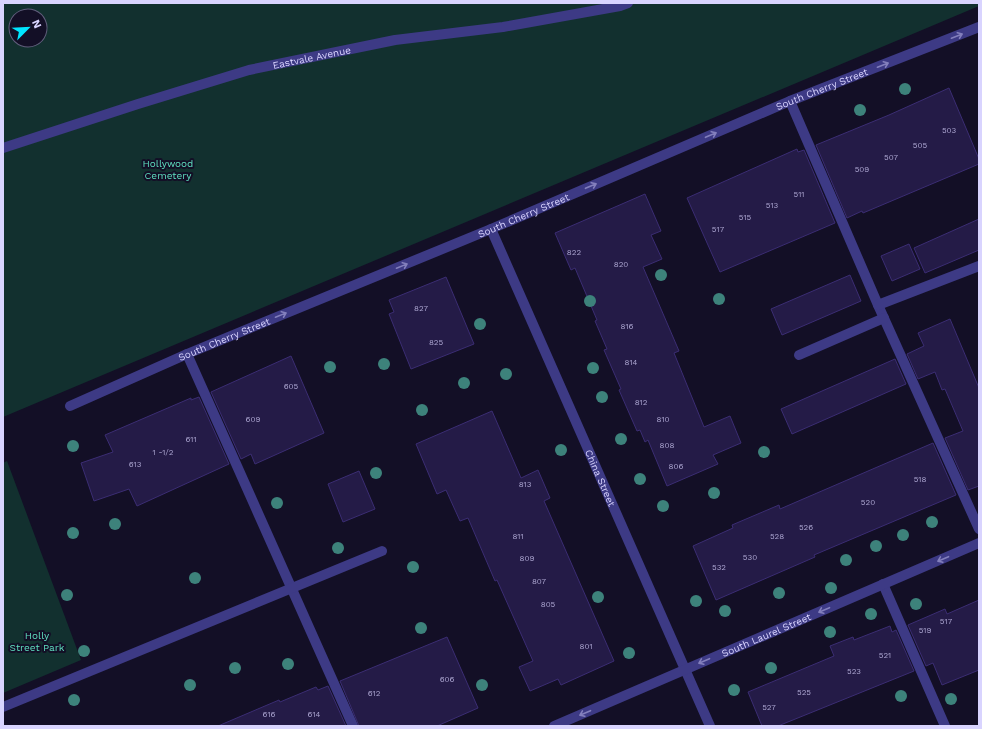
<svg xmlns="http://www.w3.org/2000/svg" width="982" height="729" font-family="'Work Sans',sans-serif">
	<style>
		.green { fill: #12302f; fill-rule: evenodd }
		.building { fill: #241b47; stroke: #3b2d73 }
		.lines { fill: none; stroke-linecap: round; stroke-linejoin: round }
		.lane { stroke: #3d3a85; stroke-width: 10 }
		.street { stroke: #3d3a85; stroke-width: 10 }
		.tree { fill: #3d827b }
		.oneway { stroke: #837fbc }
		.labels { text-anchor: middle; stroke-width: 4; stroke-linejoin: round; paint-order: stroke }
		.number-label { font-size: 8px; fill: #aca6d1 }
		.street-label { font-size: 10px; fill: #d9d4ff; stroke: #130f26 }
		.park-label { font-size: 10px; fill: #5fe0c0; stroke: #130f26 }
	</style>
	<rect width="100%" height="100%" fill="#130f26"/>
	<!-- green -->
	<path class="green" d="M3,3H979V6L3,417ZM16,16H40V40H16Z
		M7,461L81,660L3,693V463Z"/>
	<!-- building -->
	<path class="building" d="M949,88L979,159V164L863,213L862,211L847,218L816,145L889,115Z
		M797,149L798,152L804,150L835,223L720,272L687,198Z
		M645,194L661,231L651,235L662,259L643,267L679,351L674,353L704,427L730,416L741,443L713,455L718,464L667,486L648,440L645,442L640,430L637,431L619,390L621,389L604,350L607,349L595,321L597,320L575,268L571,270L555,233Z
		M979,219V250L925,273L914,248Z
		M909,244L920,269L892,281L881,256Z
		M850,275L861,301L782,335L771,309Z
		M446,277L474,344L411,369L389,314L394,312L389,300Z
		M950,319L979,388V486L968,490L945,438L963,431L945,389L942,390L935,372L918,379L907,354L924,346L918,333Z
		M291,356L324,433L255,464L251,454L241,459L211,392Z
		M895,359L906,384L792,434L781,409Z
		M199,397L229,464L137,506L129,489L94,501L81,463L113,452L105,435L191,398V400Z
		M492,411L521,478L538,470L550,498L544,501L614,661L561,685L558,679L530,691L519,667L533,661L497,580L495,581L468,518L460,521L446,490L437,494L416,444Z
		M933,443L956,495L814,555L815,557L716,600L693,546L733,528L732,525L779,505L780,509Z
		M359,471L375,509L343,522L328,484Z
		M979,600V670L942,685L933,663L926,666L908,625L945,609L947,614Z
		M890,626L892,632L896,630L914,671L778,726H762L748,692L834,656L830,646L853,637L854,640Z
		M447,637L478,708L437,726H359L340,681Z
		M328,686L346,726H218L279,700L280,702L316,687L318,690Z"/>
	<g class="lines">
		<!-- lane -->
		<g class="lane">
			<path d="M790,101L878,305L979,529"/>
			<path id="s1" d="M3,148L138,104L249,70L395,40L503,27L620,6L628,3"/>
			<path d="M878,305L979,266"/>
			<path d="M187,354L353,726"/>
			<path d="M799,355L884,318"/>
			<path d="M883,584L945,726"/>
			<path d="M3,707L382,551"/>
		</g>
		<!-- street -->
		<g class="street">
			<path id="s2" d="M491,229L710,726"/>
			<path id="s3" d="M70,406L187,354L491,229L790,101L979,27"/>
			<path id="s4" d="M554,726L979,543"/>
		</g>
	</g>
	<!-- trees -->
	<g class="tree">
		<circle cx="905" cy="89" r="6"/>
		<circle cx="860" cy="110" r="6"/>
		<circle cx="661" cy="275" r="6"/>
		<circle cx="719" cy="299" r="6"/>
		<circle cx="590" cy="301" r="6"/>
		<circle cx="480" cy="324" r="6"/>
		<circle cx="384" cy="364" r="6"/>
		<circle cx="330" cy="367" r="6"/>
		<circle cx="593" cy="368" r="6"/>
		<circle cx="506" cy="374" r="6"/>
		<circle cx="464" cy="383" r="6"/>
		<circle cx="602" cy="397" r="6"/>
		<circle cx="422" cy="410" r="6"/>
		<circle cx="621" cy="439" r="6"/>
		<circle cx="73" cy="446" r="6"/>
		<circle cx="561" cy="450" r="6"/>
		<circle cx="764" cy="452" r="6"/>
		<circle cx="376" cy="473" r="6"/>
		<circle cx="640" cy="479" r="6"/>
		<circle cx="714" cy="493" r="6"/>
		<circle cx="277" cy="503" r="6"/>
		<circle cx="663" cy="506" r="6"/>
		<circle cx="932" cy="522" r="6"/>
		<circle cx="115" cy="524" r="6"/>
		<circle cx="73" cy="533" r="6"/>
		<circle cx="903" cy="535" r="6"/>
		<circle cx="876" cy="546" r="6"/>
		<circle cx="338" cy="548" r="6"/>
		<circle cx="846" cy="560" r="6"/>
		<circle cx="413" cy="567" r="6"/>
		<circle cx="195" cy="578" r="6"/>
		<circle cx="831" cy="588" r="6"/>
		<circle cx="779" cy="593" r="6"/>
		<circle cx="67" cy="595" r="6"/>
		<circle cx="598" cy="597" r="6"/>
		<circle cx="696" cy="601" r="6"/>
		<circle cx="916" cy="604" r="6"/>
		<circle cx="725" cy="611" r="6"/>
		<circle cx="871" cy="614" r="6"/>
		<circle cx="421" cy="628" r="6"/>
		<circle cx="830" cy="632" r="6"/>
		<circle cx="84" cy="651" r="6"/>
		<circle cx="629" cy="653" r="6"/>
		<circle cx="288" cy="664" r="6"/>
		<circle cx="235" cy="668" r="6"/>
		<circle cx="771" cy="668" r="6"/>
		<circle cx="190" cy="685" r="6"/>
		<circle cx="482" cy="685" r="6"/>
		<circle cx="734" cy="690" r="6"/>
		<circle cx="901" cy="696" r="6"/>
		<circle cx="951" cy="699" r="6"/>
		<circle cx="74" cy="700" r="6"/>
	</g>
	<!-- one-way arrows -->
	<defs><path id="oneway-shaft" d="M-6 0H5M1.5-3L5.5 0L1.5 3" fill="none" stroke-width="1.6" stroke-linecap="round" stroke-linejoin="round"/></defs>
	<g class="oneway">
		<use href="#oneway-shaft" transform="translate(957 36) rotate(-21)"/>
		<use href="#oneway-shaft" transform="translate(883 65) rotate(-21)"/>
		<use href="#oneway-shaft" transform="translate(711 135) rotate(-23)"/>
		<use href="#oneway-shaft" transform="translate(591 186) rotate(-23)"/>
		<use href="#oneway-shaft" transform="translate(402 266) rotate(-22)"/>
		<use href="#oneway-shaft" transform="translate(281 315) rotate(-22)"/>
		<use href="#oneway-shaft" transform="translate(943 559) rotate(157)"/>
		<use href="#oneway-shaft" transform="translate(824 610) rotate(157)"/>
		<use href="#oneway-shaft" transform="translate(704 661) rotate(157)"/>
		<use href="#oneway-shaft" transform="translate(585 713) rotate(157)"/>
	</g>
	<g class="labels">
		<!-- number labels -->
		<g class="number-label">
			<text x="949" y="133">503</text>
			<text x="920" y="148">505</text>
			<text x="891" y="160">507</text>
			<text x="862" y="172">509</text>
			<text x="799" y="197">511</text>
			<text x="772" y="208">513</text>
			<text x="745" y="220">515</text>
			<text x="718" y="232">517</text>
			<text x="574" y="255">822</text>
			<text x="621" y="267">820</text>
			<text x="421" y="311">827</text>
			<text x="627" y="329">816</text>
			<text x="436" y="345">825</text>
			<text x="631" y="365">814</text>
			<text x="291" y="389">605</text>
			<text x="641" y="405">812</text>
			<text x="253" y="422">609</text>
			<text x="663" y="422">810</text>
			<text x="191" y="442">611</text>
			<text x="667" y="448">808</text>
			<text x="163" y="455">1 -1/2</text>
			<text x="135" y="467">613</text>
			<text x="676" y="469">806</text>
			<text x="920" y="482">518</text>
			<text x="525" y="487">813</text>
			<text x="868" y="505">520</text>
			<text x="806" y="530">526</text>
			<text x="518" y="539">811</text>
			<text x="777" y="539">528</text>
			<text x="750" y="560">530</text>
			<text x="527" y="561">809</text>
			<text x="719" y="570">532</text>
			<text x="539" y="584">807</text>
			<text x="548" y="607">805</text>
			<text x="946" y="624">517</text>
			<text x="925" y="633">519</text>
			<text x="586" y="649">801</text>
			<text x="885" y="658">521</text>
			<text x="854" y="674">523</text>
			<text x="447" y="682">606</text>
			<text x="804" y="695">525</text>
			<text x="374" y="696">612</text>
			<text x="769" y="710">527</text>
			<text x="269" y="717">616</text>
			<text x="314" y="717">614</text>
		</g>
		<!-- street labels -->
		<g class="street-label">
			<text dy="4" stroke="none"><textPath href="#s1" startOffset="322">Eastvale Avenue</textPath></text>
			<text dy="4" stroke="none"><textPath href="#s3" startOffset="816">South Cherry Street</textPath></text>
			<text dy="4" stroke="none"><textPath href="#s3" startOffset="492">South Cherry Street</textPath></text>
			<text dy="4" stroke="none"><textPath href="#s3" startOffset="168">South Cherry Street</textPath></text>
			<text dy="4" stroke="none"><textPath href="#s2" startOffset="272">China Street</textPath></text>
			<text dy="4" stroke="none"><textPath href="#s4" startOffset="231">South Laurel Street</textPath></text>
		</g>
		<!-- park labels -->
		<g class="park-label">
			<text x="168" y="167">Hollywood<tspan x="168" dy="12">Cemetery</tspan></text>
			<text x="37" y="639">Holly<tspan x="37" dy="12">Street Park</tspan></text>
		</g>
	</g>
	<!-- border -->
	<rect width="982" height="729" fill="none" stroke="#d9d4ff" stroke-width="8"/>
	<!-- north arrow -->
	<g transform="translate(28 28) rotate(66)"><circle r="19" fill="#130f26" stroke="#625e7d"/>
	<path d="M0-3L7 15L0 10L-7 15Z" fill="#00e5ff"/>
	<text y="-6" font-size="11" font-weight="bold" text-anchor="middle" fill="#d9d4ff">N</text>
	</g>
</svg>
